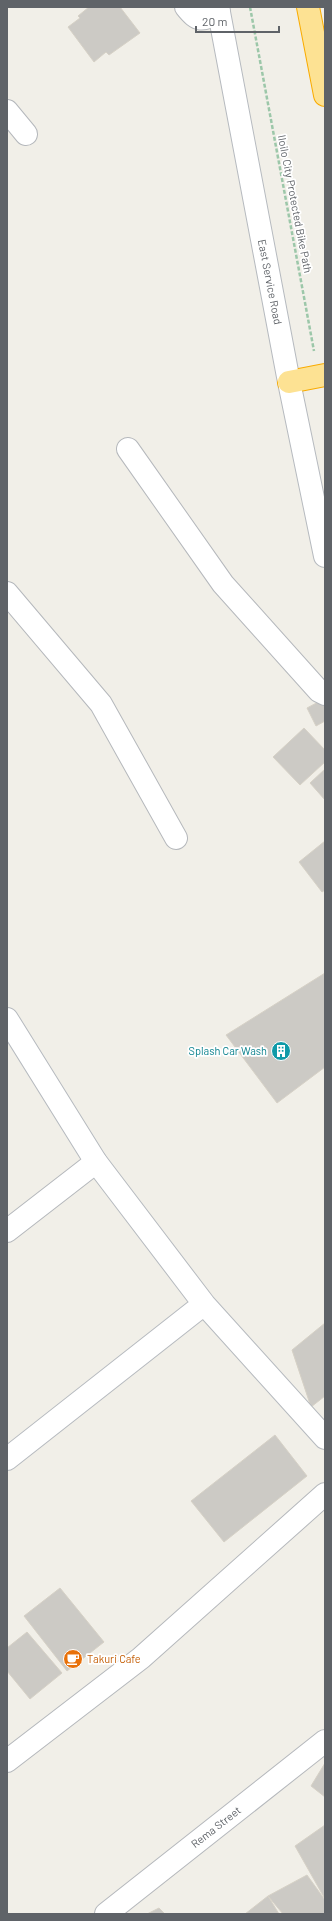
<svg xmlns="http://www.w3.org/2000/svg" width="332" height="1921" font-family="Barlow,sans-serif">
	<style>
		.building { fill: #cccac5; stroke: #d6d1c6 }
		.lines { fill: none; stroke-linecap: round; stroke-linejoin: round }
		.street-casing { stroke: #b5b8bc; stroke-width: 24 }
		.secondary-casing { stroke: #b6babf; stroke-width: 24 }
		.highway-casing { stroke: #f9ab00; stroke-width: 24 }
		.path { stroke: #9cc7a9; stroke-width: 2.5; stroke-dasharray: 4 2; stroke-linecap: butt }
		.street { stroke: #fff; stroke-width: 22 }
		.secondary { stroke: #fff; stroke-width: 22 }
		.highway { stroke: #fde293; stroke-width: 22 }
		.labels { text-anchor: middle; stroke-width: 3.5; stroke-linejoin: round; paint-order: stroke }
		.street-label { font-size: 11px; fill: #5f6368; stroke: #fff }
		.culture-label { font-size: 11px; fill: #0d838f; stroke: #fff; text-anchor: end }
		.food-label { font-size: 11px; fill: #c56008; stroke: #fff; text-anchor: start }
	</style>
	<rect width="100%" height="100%" fill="#f1efe8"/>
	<!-- building -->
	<path class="building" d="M89,7H120L140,33L109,55L106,52L94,62L68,27L80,18L78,16Z
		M322,700L325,706V721L316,726L307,708Z
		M304,728L325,750V762L300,785L273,757Z
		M325,769V800L310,783Z
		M325,841V890L322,892L299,862Z
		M325,973V1067L277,1103L226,1035Z
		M325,1323V1396L311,1407L292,1350Z
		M275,1435L307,1476L224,1542L191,1501Z
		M60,1588L104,1642L67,1671L24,1616Z
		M27,1632L62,1673L30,1699L7,1671V1648Z
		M325,1763V1797L311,1786Z
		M325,1825V1899L295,1846Z
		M307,1875L325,1900V1912L323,1914H283L268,1896Z
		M268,1896L279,1914H245Z
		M159,1908L165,1914H147Z"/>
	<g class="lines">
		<!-- street casing -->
		<g class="street-casing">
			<path id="street" d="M186,7C198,22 202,21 219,12
				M7,111L26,134
				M128,449L223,584L319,691L325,694
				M7,593L101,704L176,838
				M7,1231L96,1162
				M7,1761L141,1658L325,1494
				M106,1914L325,1741"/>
		</g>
		<!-- secondary casing -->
		<g class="secondary-casing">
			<path id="secondary" d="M218,7L289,382L325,556
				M7,1019L96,1162L204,1304
				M7,1459L204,1304L325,1438"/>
		</g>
		<!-- highway casing -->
		<g class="highway-casing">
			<path id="highway" d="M308,7L325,95
				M289,382L325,375"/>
		</g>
		<!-- path -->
		<path class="path" d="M250,7L314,351"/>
		<!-- street -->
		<use href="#street" class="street"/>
		<!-- secondary -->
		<use href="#secondary" class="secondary"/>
		<!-- highway -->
		<use href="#highway" class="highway"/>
	</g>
	<!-- icons -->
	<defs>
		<g id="building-disc" transform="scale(1)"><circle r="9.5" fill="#0f9aa8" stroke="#fff"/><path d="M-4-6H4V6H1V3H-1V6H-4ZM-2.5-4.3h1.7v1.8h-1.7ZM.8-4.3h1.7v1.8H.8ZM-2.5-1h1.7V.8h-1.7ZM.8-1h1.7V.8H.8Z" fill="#fff"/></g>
		<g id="cafe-disc" transform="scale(1)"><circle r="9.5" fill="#e8710a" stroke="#fff"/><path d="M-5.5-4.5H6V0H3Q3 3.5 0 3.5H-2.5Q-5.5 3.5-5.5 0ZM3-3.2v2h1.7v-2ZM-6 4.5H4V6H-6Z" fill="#fff"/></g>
	</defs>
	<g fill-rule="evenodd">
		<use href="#building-disc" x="281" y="1051"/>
		<use href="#cafe-disc" x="73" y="1659"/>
	</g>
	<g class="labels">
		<!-- street labels -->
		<g class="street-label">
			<text transform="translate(295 204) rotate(79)" y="4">Iloilo City Protected Bike Path</text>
			<text transform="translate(270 282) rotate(79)" y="4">East Service Road</text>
			<text transform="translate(216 1827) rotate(-38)" y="4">Rema Street</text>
		</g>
		<!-- culture labels -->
		<g class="culture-label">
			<text x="267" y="1055">Splash Car Wash</text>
		</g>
		<!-- food labels -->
		<g class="food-label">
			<text x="87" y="1663">Takuri Cafe</text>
		</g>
	</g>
	<!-- border -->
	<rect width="332" height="1921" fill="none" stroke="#5f6368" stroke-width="16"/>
	<!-- scale -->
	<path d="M196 26v6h83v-6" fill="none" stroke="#5f6368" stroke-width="2"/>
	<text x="202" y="26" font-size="12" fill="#5f6368" stroke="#ffffff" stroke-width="3" paint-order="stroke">20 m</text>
</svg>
